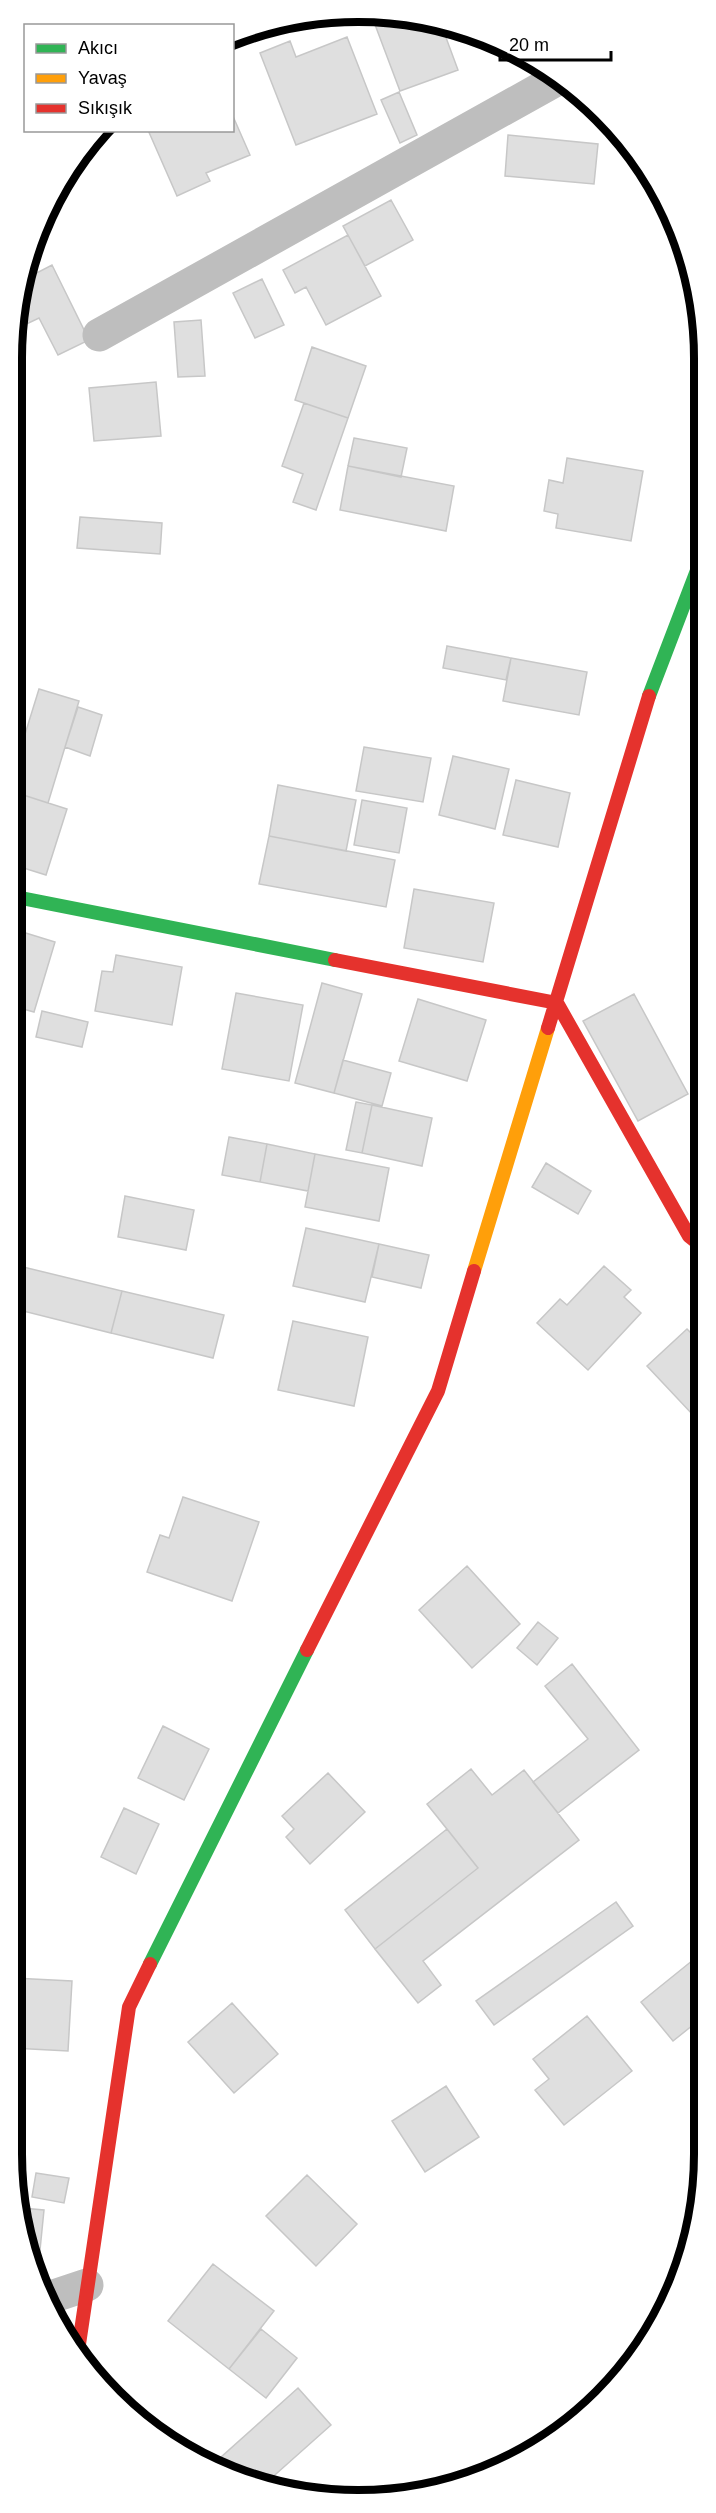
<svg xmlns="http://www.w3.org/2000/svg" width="716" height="2513" font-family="Arial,sans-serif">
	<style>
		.building { fill: #dfdfdf; stroke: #c7c7c7; stroke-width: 1.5 }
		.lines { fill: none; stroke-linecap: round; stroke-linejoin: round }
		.street { stroke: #bebebe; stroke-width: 33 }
		.fast { stroke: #30b455; stroke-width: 14 }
		.slow { stroke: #ff9f0a; stroke-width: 14 }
		.jam { stroke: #e5322d; stroke-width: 14 }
		.rim { fill: none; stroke: #000; stroke-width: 8 }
	</style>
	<rect width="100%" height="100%" fill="#fff"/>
	<!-- building -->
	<path class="building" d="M382,19H425L441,24L458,70L400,91L374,22Z
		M347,37L377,114L296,145L260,53L290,41L296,57Z
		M399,92L417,135L400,143L381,100Z
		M232,114L250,155L206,173L210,181L177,196L148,130H232Z
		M508,135L598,144L594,184L505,176Z
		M391,200L413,240L365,266L343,226Z
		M348,235L381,296L326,325L306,287L295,293L283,270Z
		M52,265L89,340L58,355L39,318L18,328L19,291L23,280Z
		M262,279L284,325L255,338L233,293Z
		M201,320L205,376L178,377L174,322Z
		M312,347L366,366L348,418L295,400Z
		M156,382L161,436L94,441L89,388Z
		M304,403L348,418L316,510L293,502L303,474L282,466Z
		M354,438L407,448L401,477L348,466Z
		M567,458L643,471L631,541L556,528L558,514L544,511L549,480L563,483Z
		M348,466L454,486L446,531L340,510Z
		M80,517L162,523L160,554L77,548Z
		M447,646L511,658L506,680L443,668Z
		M511,658L587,672L579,715L503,701Z
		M39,689L79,701L48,803L17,793V760Z
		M78,707L102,715L90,756L65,747Z
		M364,747L431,758L423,802L356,791Z
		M453,756L509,769L495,829L439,815Z
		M516,780L570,793L558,847L503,835Z
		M278,785L356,800L346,851L269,836Z
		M17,793L67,809L46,875L17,866Z
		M362,800L407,808L399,853L354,845Z
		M269,836L395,860L386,907L259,884Z
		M414,889L494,903L483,962L404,948Z
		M16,930L55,942L34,1012L16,1007Z
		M116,955L182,967L172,1025L95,1011L102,971L113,972Z
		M322,983L362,994L334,1093L295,1083Z
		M236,993L303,1005L289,1081L222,1069Z
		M634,994L688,1094L638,1121L583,1021Z
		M418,999L486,1020L467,1081L399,1061Z
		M42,1011L88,1022L82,1047L36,1037Z
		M343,1060L391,1073L382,1106L334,1093Z
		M356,1102L372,1105L362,1153L346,1150Z
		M372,1105L432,1118L422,1166L362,1153Z
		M229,1137L267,1144L260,1182L222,1175Z
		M267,1144L315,1154L308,1191L260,1182Z
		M315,1154L389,1168L379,1221L305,1207Z
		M546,1163L591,1191L578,1214L532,1187Z
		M125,1196L194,1210L186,1250L118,1237Z
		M306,1228L379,1244L365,1302L293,1286Z
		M379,1244L429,1255L421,1288L372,1277Z
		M15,1265L122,1291L111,1333L15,1309Z
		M604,1266L631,1290L624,1297L641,1313L588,1370L537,1323L560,1299L567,1305Z
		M122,1291L224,1315L213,1358L111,1333Z
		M293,1321L368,1337L354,1406L278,1390Z
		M687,1329L699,1341V1409L693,1415L647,1366Z
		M183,1497L259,1522L232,1601L147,1572L160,1535L169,1538Z
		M467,1566L520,1624L472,1668L419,1610Z
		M538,1622L558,1638L537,1665L517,1648Z
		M572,1664L639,1750L558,1813L533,1782L588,1739L545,1686Z
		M163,1726L209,1749L184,1800L138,1778Z
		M471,1769L492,1795L524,1770L579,1840L423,1961L441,1985L418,2003L375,1949L478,1868L427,1804Z
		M328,1773L365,1812L310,1864L286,1837L294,1829L282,1816Z
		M124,1808L159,1824L136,1874L101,1857Z
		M447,1829L478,1868L375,1949L345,1910Z
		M616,1902L633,1926L494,2025L476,2001Z
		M698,1956V2021L673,2041L641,2002Z
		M13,1978L72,1981L68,2051L12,2048Z
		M232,2003L278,2054L234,2093L188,2042Z
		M587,2016L632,2071L564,2125L535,2090L549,2079L533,2059Z
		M446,2086L479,2137L425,2172L392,2121Z
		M12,2126L18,2127L12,2152Z
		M36,2173L69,2178L64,2203L32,2197Z
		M307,2175L357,2224L316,2266L266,2216Z
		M22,2208L44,2210L39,2260H33Z
		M213,2264L274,2311L229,2369L168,2321Z
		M261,2329L297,2358L266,2398L229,2369Z
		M298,2388L331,2425L267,2482L210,2467Z"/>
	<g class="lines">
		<!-- street -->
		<path class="street" d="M99,335L556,80
			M45,2299L87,2285"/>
		<!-- fast -->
		<path class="fast" d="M649,696L701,560
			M16,897L335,960
			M150,1964L307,1650"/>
		<!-- slow -->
		<path class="slow" d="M474,1271L548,1028"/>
		<!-- jam -->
		<path class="jam" d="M335,960L557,1003L689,1236L699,1244
			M548,1028L649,696
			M307,1650L438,1391L474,1271
			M78,2351L129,2007L150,1964"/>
	</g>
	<!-- crop -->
	<path d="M0 0H716V2513H0ZM358 22H358A336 336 0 0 1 694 358V2154A336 336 0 0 1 358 2490H358A336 336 0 0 1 22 2154V358A336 336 0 0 1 358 22Z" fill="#fff" fill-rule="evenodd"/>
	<path class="rim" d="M358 22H358A336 336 0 0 1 694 358V2154A336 336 0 0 1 358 2490H358A336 336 0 0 1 22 2154V358A336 336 0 0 1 358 22Z"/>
	<!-- legend -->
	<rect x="24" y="24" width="210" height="108" fill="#ffffff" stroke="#999999" stroke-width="1.5"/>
	<rect x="36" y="44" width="30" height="9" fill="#30b455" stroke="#999999" stroke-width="1.5"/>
	<text x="78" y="54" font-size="18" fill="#000000">Akıcı</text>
	<rect x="36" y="74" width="30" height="9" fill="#ff9f0a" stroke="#999999" stroke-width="1.5"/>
	<text x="78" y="84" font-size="18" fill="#000000">Yavaş</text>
	<rect x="36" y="104" width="30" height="9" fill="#e5322d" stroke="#999999" stroke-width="1.5"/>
	<text x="78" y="114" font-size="18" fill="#000000">Sıkışık</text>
	<!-- scale -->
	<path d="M500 51v9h111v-9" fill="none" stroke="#000000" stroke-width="3"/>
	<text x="509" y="51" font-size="18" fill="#000000" stroke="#ffffff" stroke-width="4.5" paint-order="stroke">20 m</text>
</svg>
